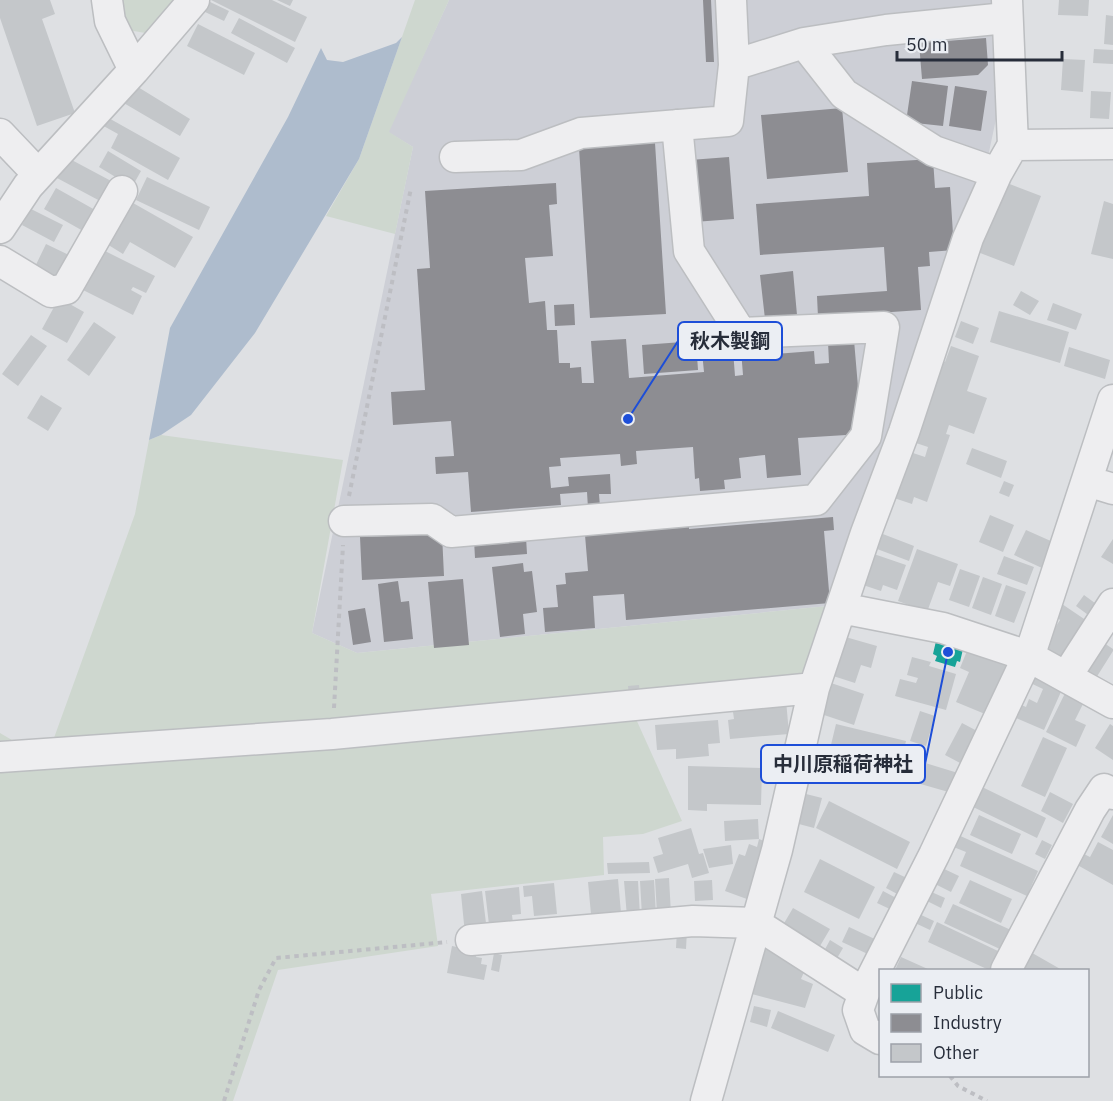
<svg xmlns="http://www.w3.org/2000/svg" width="1113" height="1101" font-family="'IBM Plex Sans','Noto Sans JP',sans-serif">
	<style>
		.built { fill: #cdcfd6 }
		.green { fill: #ced7cf }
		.water { fill: #aebccd }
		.public { fill: #17a398 }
		.industry { fill: #8d8d92 }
		.building { fill: #c4c7ca }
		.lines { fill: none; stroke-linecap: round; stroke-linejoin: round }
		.minor-casing { stroke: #bcbec1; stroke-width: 33 }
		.path { stroke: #bdbec3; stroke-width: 4; stroke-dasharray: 4.5 4.5; stroke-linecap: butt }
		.minor { stroke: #eeeef0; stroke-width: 30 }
		.leader { fill: none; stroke: #1d4ed8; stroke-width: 2 }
		.callout-dot { fill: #1d4ed8; stroke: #ebeef3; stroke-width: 2 }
		.callout { fill: #ebeef3; stroke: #1d4ed8; stroke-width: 2 }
		.callout-label { font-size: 20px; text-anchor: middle; font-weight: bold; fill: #272d3a }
	</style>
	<rect width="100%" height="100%" fill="#dee0e3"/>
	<!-- built -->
	<path class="built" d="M449,0H995L998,87L996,119L989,152L838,605L357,653L312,633L413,147L388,132Z"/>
	<!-- green -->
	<path class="green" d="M117,0H179L151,34L128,30Z
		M415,0H449L389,132L413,147L395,234L326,216L359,159Z
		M161,435L343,460L312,633L357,653L838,605L804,687L636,719L682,821L643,834L603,837L604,875L431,894L438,946L278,970L233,1101H0V733L46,760L135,514L149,440Z"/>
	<!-- water -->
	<path class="water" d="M402,37L359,159L255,333L191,415L161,435L149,440L170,328L288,117L321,48L327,60L343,62L396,43Z"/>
	<!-- public -->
	<path class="public" d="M936,641L963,649L960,662L957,661L955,667L935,661L937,656L933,654Z"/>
	<!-- industry -->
	<path class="industry" d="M703,0H711L714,62H706Z
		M986,38L988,65L978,75L922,79L919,43Z
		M912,81L948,86L943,126L906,122Z
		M955,86L987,91L981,131L949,126Z
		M842,108L848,172L767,179L761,115Z
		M655,143L666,314L590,318L579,148Z
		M729,157L734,219L694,222L690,160Z
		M933,159L935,188L950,187L954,250L929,252L930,266L918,267L921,310L818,317L817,296L887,291L884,247L760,255L756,204L869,196L867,163Z
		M556,183L557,204L549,205L553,256L525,258L529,303L545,301L547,330H557L559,363H570V368L581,367L582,383H594L591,341L626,339L629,378L704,372L702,352L733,350L735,376L743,375L741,350L759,349L761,355L814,351L815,364L829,363L828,342L854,340L862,434L798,438L801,475L767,478L765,455L739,458L741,478L724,480L725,489L700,491L699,478L695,479L693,447L636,451L637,464L621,466L620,454L560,458L561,466L549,467L551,488L569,486L568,477L610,474L611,494H599L600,507L588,508L587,492L560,494L561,505L471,512L468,472L436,474L435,457L454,456L451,421L393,425L391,392L425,390L417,269L430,268L425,191Z
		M793,271L797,315L765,319L760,275Z
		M574,304L575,325L555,326L554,305Z
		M696,341L698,370L644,374L642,345Z
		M833,517L834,530L824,531L830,603L626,620L624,594L593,596L595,628L545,632L543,608L558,607L556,585L566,584L565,573L588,571L585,535L689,520V529Z
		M442,534L444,576L362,580L360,537Z
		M526,537L527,554L475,558L474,540Z
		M523,563L524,572L532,571L537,612L523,614L525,634L500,637L492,567Z
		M463,579L469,645L434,648L428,582Z
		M398,581L401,602L409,601L413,639L384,642L378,584Z
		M365,608L371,642L353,645L348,611Z"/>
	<!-- building -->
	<path class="building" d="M0,0H50L55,14L42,19L75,113L37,126L0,18Z
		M211,0H272L307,17L295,42Z
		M277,0H293L290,6Z
		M1059,0H1089L1088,16L1058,15Z
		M208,1L229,11L224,21L203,11Z
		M1106,15L1113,16V45L1104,44Z
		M239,18L295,48L287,63L231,33Z
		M198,24L255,53L244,75L187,46Z
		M1094,49L1113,50V64L1093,63Z
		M1063,59L1085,60L1083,92L1061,90Z
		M133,84L190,119L180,136L122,102Z
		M1091,91L1111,92L1109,119L1090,118Z
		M105,116L180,158L168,180L111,148L118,134L100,124Z
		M108,151L141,171L132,187L99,167Z
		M68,158L113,182L102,202L57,178Z
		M147,177L210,207L199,230L136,200Z
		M1002,181L1041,196L1014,266L975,251Z
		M56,188L104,215L92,236L44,209Z
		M126,199L193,237L175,268L130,242L123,254L102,241Z
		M1104,201L1113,204V259L1091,254Z
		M31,209L63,225L54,242L22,225Z
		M46,244L71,256L55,288L31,275Z
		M95,246L155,276L146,293L133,287L131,290L142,296L133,315L75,286Z
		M1021,291L1039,301L1030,315L1013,305Z
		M59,298L84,312L67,343L42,329Z
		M1053,303L1082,314L1076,330L1047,320Z
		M999,311L1069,332L1060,363L990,342Z
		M961,321L979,328L973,344L955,337Z
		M94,322L116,337L89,376L67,360Z
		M31,335L47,346L18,386L2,374Z
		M951,346L979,356L967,391L987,398L974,434L949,425L946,434L950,435L927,502L914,497L912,504L888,496L904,450L925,457L928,447L910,441L938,360L945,362Z
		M1069,347L1110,360L1105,379L1064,366Z
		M41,395L62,408L48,431L27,418Z
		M972,448L1007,461L1001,478L966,464Z
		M1004,481L1014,485L1009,497L999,493Z
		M990,515L1014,525L1003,552L979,542Z
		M1026,530L1053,542L1042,568L1014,555Z
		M875,531L914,546L909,561L869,546Z
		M1113,539V564L1101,557Z
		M917,549L958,564L950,586L938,582L927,612L898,601Z
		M868,552L906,565L897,590L883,585L881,591L857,583Z
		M1004,556L1034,567L1027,585L997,574Z
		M960,569L980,576L969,607L949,600Z
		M983,577L1002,584L991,615L972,608Z
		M1006,585L1026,592L1014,623L995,616Z
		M1084,595L1103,609L1095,620L1076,606Z
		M1062,604L1093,625L1065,668L1040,651L1060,620L1055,616Z
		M842,636L877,646L871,668L861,665L855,683L830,675Z
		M1098,639L1113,649V651L1096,678L1080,667Z
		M969,646L1007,663L985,714L956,702L969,672L960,668Z
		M912,657L931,662L929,666L956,674L946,710L895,696L900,679L916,683L918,678L907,675Z
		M1030,665L1064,685L1044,730L1009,715L1015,702L1026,707L1029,699L1037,703L1043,689L1024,680Z
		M831,683L864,694L854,725L821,714Z
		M639,685L640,696L629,697L628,686Z
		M1069,685L1088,694L1075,720L1086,725L1076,747L1046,732Z
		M786,700L789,734L730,739L728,720L734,719L732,705Z
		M920,711L935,716L926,746L910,741Z
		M718,720L720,743L708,744L709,756L676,759V749L657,750L655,725Z
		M962,723L979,732L962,764L945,755Z
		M836,724L906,741L900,766L830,749Z
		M1110,724L1113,726V760L1095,748Z
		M1043,737L1067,748L1045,797L1021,786Z
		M922,762L958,773L952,793L917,783Z
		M688,766L762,768L761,805L707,804V811L688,810Z
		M978,785L1046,818L1037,838L969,805Z
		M1050,792L1073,804L1063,823L1041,811Z
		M802,793L822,798L814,828L795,823Z
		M829,801L910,842L897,869L816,828Z
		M979,815L1021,834L1012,854L970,835Z
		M1113,815V844L1101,837Z
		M758,819L759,839L725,841L724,821Z
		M691,828L699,854L703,853L709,873L692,878L688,864L658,873L653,857L663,854L658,838Z
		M956,834L1038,871L1027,896L960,866L966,852L951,846Z
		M759,839L776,846L755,902L725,891L739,854L745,856L749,844L757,847Z
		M1042,840L1052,845L1045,859L1035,854Z
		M1098,842L1113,850V885L1072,862L1078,851L1090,857Z
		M731,845L733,864L709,868L703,849Z
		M820,859L875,887L859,919L804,892Z
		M649,862L650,873L608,874L607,863Z
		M940,867L959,876L951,892L933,883Z
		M894,872L909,879L901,896L886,888Z
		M669,878L671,914H657L655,879Z
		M618,879L621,913L592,925L588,882Z
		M654,880L656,915L642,916L640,881Z
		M712,880L713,900L695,901L694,881Z
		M970,880L1012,899L1001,923L959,903Z
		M624,881H638L640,916L627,917Z
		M554,883L557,914L534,916L532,896L524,897L523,886Z
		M519,887L521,914L512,915L514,931L490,933L485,891Z
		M927,890L945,898L941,908L923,899Z
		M482,891L487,931L465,934L461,894Z
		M883,891L900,900L894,911L877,903Z
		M953,904L1011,930L1002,950L944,923Z
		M793,908L830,929L820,946L783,925Z
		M917,913L934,921L930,930L913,922Z
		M937,922L998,951L989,970L928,942Z
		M849,927L879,941L872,956L842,942Z
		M677,929L687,930L686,949L676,948Z
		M830,940L843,948L836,960L823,953Z
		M452,946L477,951L476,957L482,958L481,964L487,965L484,980L447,973Z
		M761,946L771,950L804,972L801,979L813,984L805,1008L748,993Z
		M1027,950L1062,970H1015Z
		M494,953L502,955L499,972L491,970Z
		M901,957L930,970H895Z
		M754,1006L771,1010L767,1027L750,1022Z
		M778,1011L835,1035L828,1052L771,1028Z"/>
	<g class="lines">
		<!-- minor casing -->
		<g class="minor-casing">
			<path id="minor" d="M107,0L110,21L134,70
				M731,0L734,65L804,43L886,30L1006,18
				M804,43L844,94L934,151L997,173
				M0,134L38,174
				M1013,145L1113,144
				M455,157L521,155L581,133L728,121L734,65
				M0,228L28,186L134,70L194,0
				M0,261L51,292L66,289L122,191
				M1087,481L1113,489
				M344,521L432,519L451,532L816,500L866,436L884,327L741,333L689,251L677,125
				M841,608L943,628L1028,656L1113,703
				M1066,677L1113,604
				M0,757L332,734L814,688
				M471,940L693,921L755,923L864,993
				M1006,970L1090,810L1104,789L1113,794
				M880,1039L865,1030L858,1010L864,993L934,855L1032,648L1113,400
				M706,1101L777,850L814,688L866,533L904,432L968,238L997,173L1013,145L1007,0"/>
		</g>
		<!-- path -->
		<path class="path" d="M349,496L411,188
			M334,708L343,545
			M950,1076L958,1086L987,1101
			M224,1101L259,990L276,958L447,942"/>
		<!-- minor -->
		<use href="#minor" class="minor"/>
	</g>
	<!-- callouts -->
	<path class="leader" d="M628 419L678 341M948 652L925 764"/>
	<g class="callout-dot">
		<circle cx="628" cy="419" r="6"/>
		<circle cx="948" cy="652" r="6"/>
	</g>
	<g class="callout">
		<rect x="678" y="322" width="104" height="38" rx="6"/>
		<rect x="761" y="745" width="164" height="38" rx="6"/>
	</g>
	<g class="callout-label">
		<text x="730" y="348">秋木製鋼</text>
		<text x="843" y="771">中川原稲荷神社</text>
	</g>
	<!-- legend -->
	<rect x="879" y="969" width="210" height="108" fill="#ebeef3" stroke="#9da1a9" stroke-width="1.5"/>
	<rect x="891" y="984" width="30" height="18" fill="#17a398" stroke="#9da1a9" stroke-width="1.5"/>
	<text x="933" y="999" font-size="18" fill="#272d3a">Public</text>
	<rect x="891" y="1014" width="30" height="18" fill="#8d8d92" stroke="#9da1a9" stroke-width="1.5"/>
	<text x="933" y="1029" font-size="18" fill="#272d3a">Industry</text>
	<rect x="891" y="1044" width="30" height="18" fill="#c4c7ca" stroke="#9da1a9" stroke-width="1.5"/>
	<text x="933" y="1059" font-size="18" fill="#272d3a">Other</text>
	<!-- scale -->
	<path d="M897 51v9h165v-9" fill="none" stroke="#272d3a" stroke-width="3"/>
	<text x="906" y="51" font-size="18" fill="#272d3a" stroke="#ebeef3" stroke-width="4.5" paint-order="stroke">50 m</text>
</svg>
